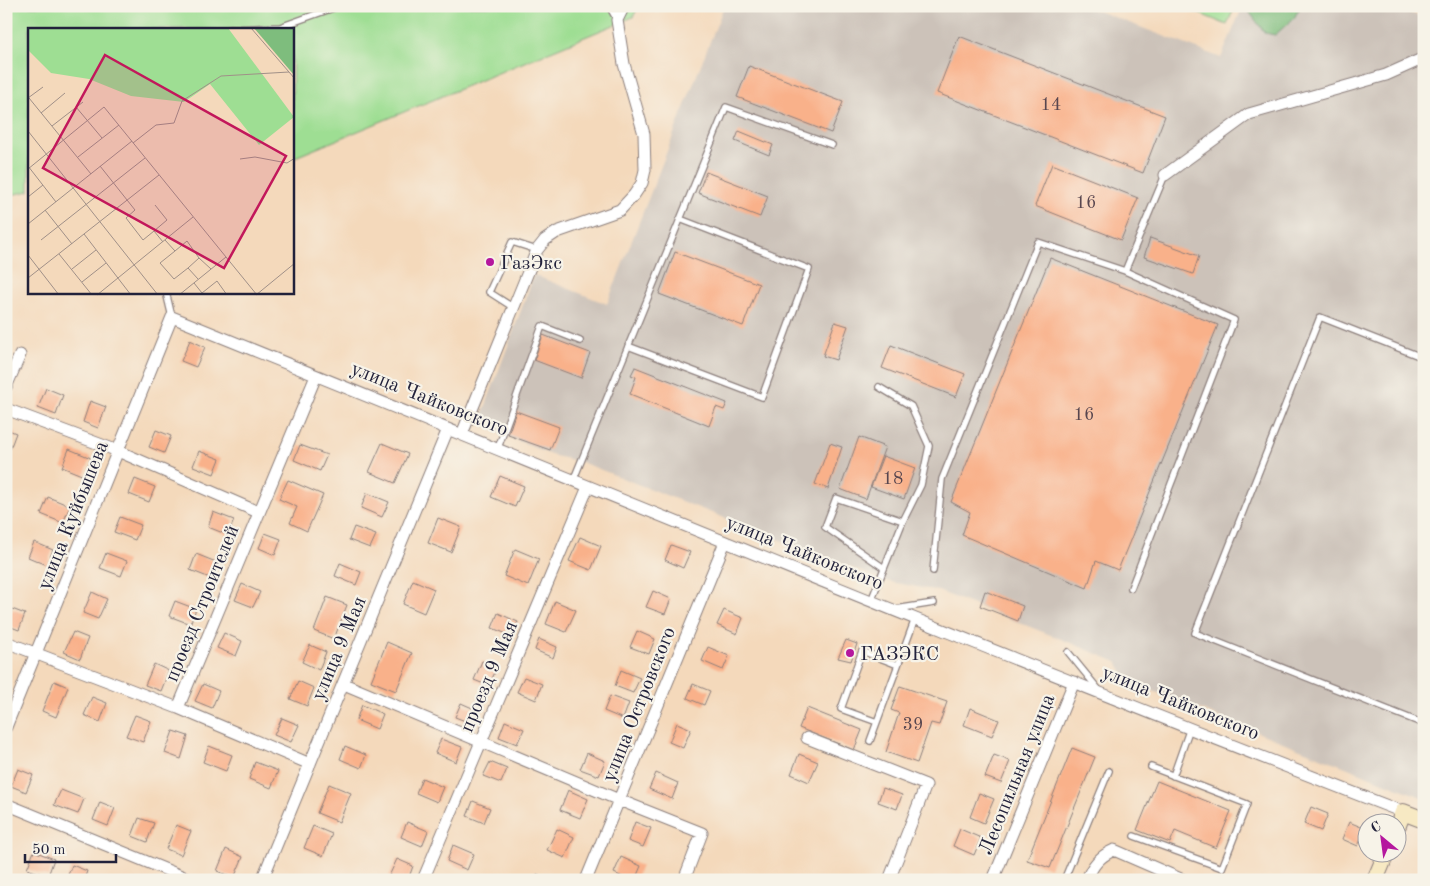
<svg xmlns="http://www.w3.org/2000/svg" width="1430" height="886" font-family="'Old Standard TT',serif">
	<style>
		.industrial { fill: #ccc2b9 }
		.green { fill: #9ede93; stroke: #608067 }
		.forest { fill: #7ebd7d; stroke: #50705c }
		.building { fill: #f9b18a }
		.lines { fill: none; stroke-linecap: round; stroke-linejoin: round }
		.lane-casing { stroke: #8b7e7b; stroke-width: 8 }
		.street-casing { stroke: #8b7e7b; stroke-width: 13 }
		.secondary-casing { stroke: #8b7e7b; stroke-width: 18 }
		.lane { stroke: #fff; stroke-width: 5.5 }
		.street { stroke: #fff; stroke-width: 11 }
		.secondary { stroke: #f7e9c3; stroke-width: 16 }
		.poi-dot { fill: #b5179e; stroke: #f7f3e8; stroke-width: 2 }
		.labels { text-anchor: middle; stroke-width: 4.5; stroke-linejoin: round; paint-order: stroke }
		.number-label { font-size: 18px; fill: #58464f }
		.poi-label { font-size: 20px; fill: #22223b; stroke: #f7f3e8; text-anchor: start }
		.street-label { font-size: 20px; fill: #22223b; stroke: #f7f3e8 }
		.inset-road { fill: none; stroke: #a09088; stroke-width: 1 }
		.view { fill: #c2185b; fill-opacity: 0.15; stroke: #c2185b; stroke-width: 2.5 }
		.inset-edge { fill: none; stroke: #22223b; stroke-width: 2.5 }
	</style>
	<rect width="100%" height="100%" fill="#f7f3e8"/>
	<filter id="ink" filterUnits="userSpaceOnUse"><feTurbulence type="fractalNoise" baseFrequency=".02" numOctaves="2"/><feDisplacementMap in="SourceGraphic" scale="10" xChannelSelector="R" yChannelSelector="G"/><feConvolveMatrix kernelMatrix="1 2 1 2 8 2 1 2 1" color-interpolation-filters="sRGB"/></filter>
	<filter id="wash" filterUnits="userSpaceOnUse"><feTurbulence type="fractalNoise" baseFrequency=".0096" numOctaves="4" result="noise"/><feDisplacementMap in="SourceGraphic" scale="20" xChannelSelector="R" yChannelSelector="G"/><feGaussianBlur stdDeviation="1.12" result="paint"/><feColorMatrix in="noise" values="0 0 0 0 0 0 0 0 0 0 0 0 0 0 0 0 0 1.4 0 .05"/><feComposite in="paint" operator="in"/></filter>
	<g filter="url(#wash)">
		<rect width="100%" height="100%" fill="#f4d9bb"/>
		<!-- industrial -->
		<path class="industrial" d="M724,6H1085L1221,58L1243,6H1393L1424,18V798L1128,681L1117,662L1071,643L938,591L886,581L581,462L551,455L479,424L534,275L607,304Z"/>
		<!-- green -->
		<path class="green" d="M6,6H639L633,17L293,158L292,29H29V191L6,196Z
			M1181,6H1235L1227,25Z"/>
		<!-- forest -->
		<path class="forest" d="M1249,6H1301L1294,18L1275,35L1265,33L1248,10Z"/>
		<g id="blocks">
			<!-- building -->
			<path class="building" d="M959,36L1165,116L1143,173L937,93Z
				M749,66L843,102L831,133L737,97Z
				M739,131L773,145L769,155L735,141Z
				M1052,164L1138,198L1121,240L1035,206Z
				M706,172L768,196L760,217L698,193Z
				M1150,238L1199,256L1193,274L1144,257Z
				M675,252L759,284L743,326L659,294Z
				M1050,258L1218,325L1118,570L1096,561L1087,588L962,535L970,512L951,502Z
				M835,322L848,326L836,360L823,356Z
				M543,335L590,353L581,378L534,360Z
				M190,340L205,347L196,367L181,361Z
				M891,345L965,374L956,397L882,368Z
				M635,367L727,403L724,410L716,407L709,426L630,394L636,377L631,375Z
				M46,388L63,395L56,415L38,408Z
				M90,401L106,407L98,428L83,422Z
				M516,411L559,427L550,450L508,435Z
				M6,429L16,433L10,449L6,448Z
				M156,430L171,436L164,453L149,447Z
				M859,437L885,447L866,499L840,489Z
				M382,443L408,454L395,483L369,472Z
				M830,443L842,447L828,489L815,484Z
				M300,445L327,455L320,471L294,460Z
				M69,449L91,458L84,476L62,467Z
				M199,451L220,459L214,474L193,466Z
				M883,456L915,468L904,499L871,487Z
				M500,476L524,486L515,507L491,497Z
				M135,479L155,487L149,502L129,494Z
				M288,480L323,495L307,531L290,523L297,507L279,499Z
				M367,493L389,502L382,517L361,508Z
				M48,497L70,506L63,523L41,514Z
				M213,512L234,520L228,535L208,527Z
				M120,517L141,525L135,540L114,532Z
				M438,518L461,527L451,552L428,543Z
				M354,527L376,535L370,548L349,540Z
				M265,533L281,539L275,555L259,548Z
				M580,537L601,546L591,570L569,561Z
				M34,542L53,550L47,565L28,557Z
				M671,545L690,552L683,568L665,560Z
				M515,549L539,559L528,586L504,576Z
				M106,553L127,561L121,576L100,568Z
				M196,554L216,562L210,578L190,570Z
				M340,563L361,572L356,585L335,576Z
				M413,580L434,589L424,613L403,604Z
				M242,584L260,592L253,607L235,600Z
				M653,591L671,599L665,614L646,607Z
				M985,591L1023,606L1018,621L980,606Z
				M92,592L107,599L98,619L83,613Z
				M327,597L347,605L334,639L314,631Z
				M175,601L196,609L190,624L169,616Z
				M555,601L576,610L566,632L546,624Z
				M12,609L25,614L19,630L6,625Z
				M724,610L743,618L737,634L717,625Z
				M498,613L518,622L512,636L492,628Z
				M637,631L655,639L649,654L630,647Z
				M73,632L88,638L80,659L64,652Z
				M224,633L242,641L236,656L217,648Z
				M539,639L557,647L553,658L535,650Z
				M846,640L857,644L851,661L838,658Z
				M387,642L412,653L396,691L371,681Z
				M310,645L326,652L319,670L302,662Z
				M708,647L729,656L723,670L702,661Z
				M482,661L497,667L489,686L474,680Z
				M154,664L169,671L161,691L145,685Z
				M621,670L640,678L633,693L615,686Z
				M524,677L542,684L536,700L517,692Z
				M54,681L68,687L56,717L42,711Z
				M298,681L314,688L307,706L290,699Z
				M203,684L219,691L212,708L195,701Z
				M693,684L710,691L704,705L687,698Z
				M900,686L947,702L939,725L931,723L917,763L886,752L899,713L891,710Z
				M610,696L629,703L623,719L604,711Z
				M92,697L107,703L100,722L84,715Z
				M461,703L479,711L473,724L455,717Z
				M362,705L383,714L377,729L356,720Z
				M807,708L862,730L854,750L799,728Z
				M970,708L999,720L992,736L964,725Z
				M135,715L151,721L143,742L126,736Z
				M282,718L299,725L291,742L274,735Z
				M505,721L524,729L517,744L499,737Z
				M677,723L691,729L683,748L669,742Z
				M173,731L188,736L181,759L165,753Z
				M441,739L462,747L456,762L435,753Z
				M209,746L232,755L226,771L203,762Z
				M345,746L366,755L361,768L340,759Z
				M1072,748L1095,757L1050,868L1027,860Z
				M587,753L605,761L599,776L580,769Z
				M799,754L818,762L809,782L791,774Z
				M994,755L1010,761L1001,783L985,777Z
				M255,762L278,771L271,788L249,779Z
				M490,762L507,769L501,783L483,776Z
				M18,769L33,775L26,792L11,786Z
				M656,773L678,783L672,799L649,789Z
				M422,778L443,787L437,802L416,793Z
				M1157,781L1231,811L1216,848L1175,831L1170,843L1137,830Z
				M329,784L351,793L339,822L317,813Z
				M883,788L902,795L897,809L878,802Z
				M61,790L84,799L78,814L54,805Z
				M568,790L588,799L580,818L560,810Z
				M979,793L994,799L984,823L970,817Z
				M473,801L490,808L484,823L467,816Z
				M100,802L115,808L108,826L93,820Z
				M1311,807L1328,814L1321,831L1304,824Z
				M139,818L154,823L147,842L132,836Z
				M407,822L428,831L422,846L401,837Z
				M635,822L651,828L643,847L628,841Z
				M1349,822L1366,829L1358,846L1342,839Z
				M176,825L191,831L181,855L166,849Z
				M313,826L332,834L323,856L304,848Z
				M557,829L574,837L565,858L547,850Z
				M960,829L981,838L974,855L953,846Z
				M453,845L474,854L467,870L447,861Z
				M226,849L243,857L234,878L217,871Z
				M34,851L54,859L48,876L27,869Z
				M621,857L641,866L635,880H629L614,873Z
				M397,859L413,866L408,880H397L389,876Z
				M72,865L87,871L84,880H66Z
				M537,874L550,880H535Z"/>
		</g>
	</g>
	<g filter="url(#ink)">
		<use href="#blocks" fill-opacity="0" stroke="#8b7e7b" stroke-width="1"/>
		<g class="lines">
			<!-- lane casing -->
			<g class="lane-casing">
				<path id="lane" d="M609,6L617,20
					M230,29L280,27L339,6
					M1125,271L1234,320L1131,588
					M166,292L172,317
					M514,308L489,292L512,242L537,250
					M628,346L762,397L809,269L680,219
					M1424,358L1320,317L1195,633L1424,724
					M879,387L911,406L929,446L921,485L903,521
					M498,448L542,326L580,341
					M573,481L726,107L832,145
					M933,571L942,479L1038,242L1125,271L1165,175
					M871,601L903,521L836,498L825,527L884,568
					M896,609L934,603
					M1068,652L1099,690
					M877,722L841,709L862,651L898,665
					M870,741L915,619
					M1173,776L1190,728
					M1134,836L1222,868L1247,804L1151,767
					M1064,880L1109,771"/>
			</g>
			<!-- street casing -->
			<g class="street-casing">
				<path id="street" d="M1165,175L1249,114L1386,75L1424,58
					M6,387L20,355
					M6,409L118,451L258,512
					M462,434L537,250L545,240L557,232L620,210L634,195L642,183L645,170L644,134L624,64L617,20L624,6
					M6,642L178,708L310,764
					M344,684L619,800L702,833L684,880
					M178,708L316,376
					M6,727L172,317C582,483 990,652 1403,812
					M807,738L926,785L889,880
					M6,804L191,880
					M262,880L448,429
					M423,880L588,487
					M586,880L725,542
					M993,880L1074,682
					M1087,880C1092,865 1100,856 1114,850L1183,880"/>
			</g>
			<!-- secondary casing -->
			<g class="secondary-casing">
				<path id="secondary" d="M1398,825L1403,812L1424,820
					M1375,880L1386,854"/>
			</g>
			<!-- lane -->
			<use href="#lane" class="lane"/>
			<!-- street -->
			<use href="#street" class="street"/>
			<!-- secondary -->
			<use href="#secondary" class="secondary"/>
		</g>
	</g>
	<!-- markers -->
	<g class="poi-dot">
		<circle cx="490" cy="262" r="5"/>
		<circle cx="850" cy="653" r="5"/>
	</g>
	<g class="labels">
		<!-- number labels -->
		<g class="number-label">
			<text x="1051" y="110">14</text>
			<text x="1086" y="208">16</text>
			<text x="1084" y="420">16</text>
			<text x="893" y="484">18</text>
			<text x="913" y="730">39</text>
		</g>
		<!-- poi labels -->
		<g class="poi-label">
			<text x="500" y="269">ГазЭкс</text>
			<text x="860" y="660">ГАЗЭКС</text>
		</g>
		<!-- street labels -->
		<g class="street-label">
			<text transform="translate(430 398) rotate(22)" y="7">улица Чайковского</text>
			<text transform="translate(72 515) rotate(-68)" y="7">улица Куйбышева</text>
			<text transform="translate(805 552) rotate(22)" y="7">улица Чайковского</text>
			<text transform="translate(201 603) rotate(-68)" y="7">проезд Строителей</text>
			<text transform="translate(338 648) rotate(-67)" y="7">улица 9 Мая</text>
			<text transform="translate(488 676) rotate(-67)" y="7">проезд 9 Мая</text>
			<text transform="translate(1181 702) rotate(22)" y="7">улица Чайковского</text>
			<text transform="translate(638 704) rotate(-68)" y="7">улица Островского</text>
			<text transform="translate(1016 774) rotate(-68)" y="7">Лесопильная улица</text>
		</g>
	</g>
	<!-- overview -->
	<g transform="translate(28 28)">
		<rect width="266" height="266" fill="#f4d9bb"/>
		<path d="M0,0H200L266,89L231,117L182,56L156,74L103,68L61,51L23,45L0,22Z" fill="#9ede93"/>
		<path d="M226,0H266V47Z" fill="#7ebd7d"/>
		<path class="inset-road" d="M223,0L267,51M0,70L15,59M1,70L63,146M48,79L74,110M13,85L37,65M24,98L55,74M0,103L130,267M105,115L128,97L146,95L154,73L193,48L261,44M50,129L91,97M212,131L227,129L259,135L267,130M0,138L28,174M72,138L107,182L98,190L115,212L126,203L135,214M0,141L76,79L198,229M0,169L15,157M17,182L44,216M0,196L104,113M126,203L139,192L127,177M56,206L103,267M13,212L117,130M137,212L147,223L132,235L146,251L160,240L170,251M147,223L159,213L171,230L160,240M31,226L64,267M0,227L31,267M171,230L183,241M44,241L68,222M0,250L131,147M54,254L78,235M166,255L174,265L189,253L199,267M69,267L165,189M151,267L198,229L229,267M228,267L267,235"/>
		<path class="view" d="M77,27L258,128L196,240L15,140Z"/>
		<rect width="266" height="266" class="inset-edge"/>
	</g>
	<!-- margin -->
	<rect width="1430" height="886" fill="none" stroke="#f7f3e8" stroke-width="25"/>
	<!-- north arrow -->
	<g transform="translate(1382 838) rotate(331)"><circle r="24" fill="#f7f3e8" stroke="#a29fa3"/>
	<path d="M0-4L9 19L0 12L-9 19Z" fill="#b5179e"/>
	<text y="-8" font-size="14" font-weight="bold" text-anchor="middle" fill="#22223b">С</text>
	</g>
	<!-- scale -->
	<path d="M25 854v8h91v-8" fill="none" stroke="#22223b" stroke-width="2.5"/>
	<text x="32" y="854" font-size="15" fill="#22223b" stroke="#f7f3e8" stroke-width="4" paint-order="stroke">50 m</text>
</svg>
